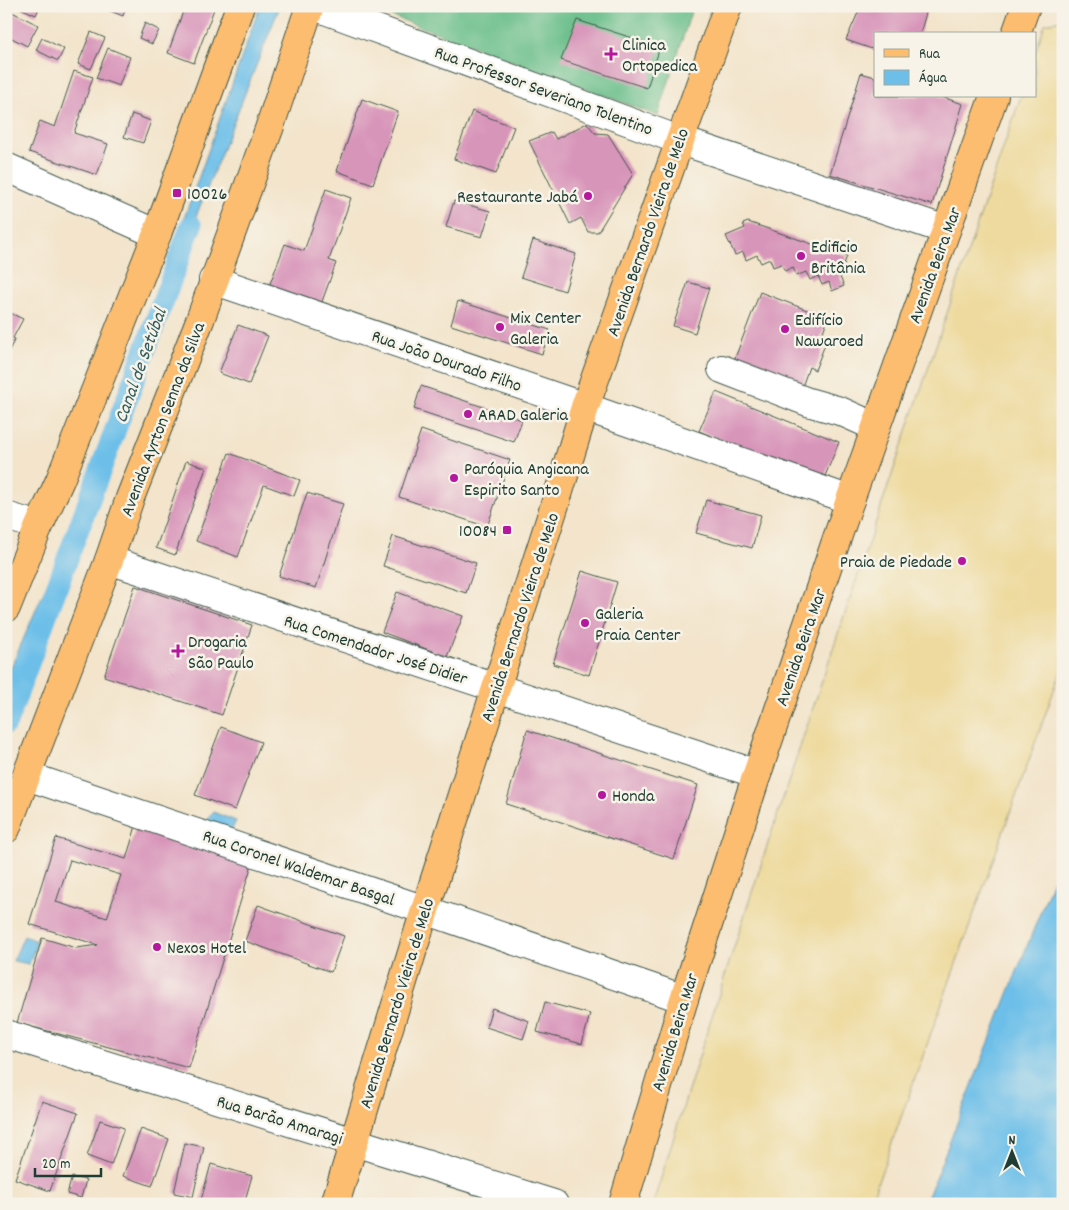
<svg xmlns="http://www.w3.org/2000/svg" width="1069" height="1210" font-family="Dekko,sans-serif">
	<style>
		.forest { fill: #6cbf8c; stroke: #467e60 }
		.sand { fill: #eeda9e; stroke: #868c69 }
		.water { fill: #6dbfe9; stroke: #467e8e }
		.lines { fill: none; stroke-linecap: round; stroke-linejoin: round }
		.canal { stroke: #6dbfe9; stroke-width: 22 }
		.building { fill: #d895ba; fill-rule: evenodd }
		.minor-casing { stroke: #3f564b; stroke-width: 30 }
		.major-casing { stroke: #3f564b; stroke-width: 30 }
		.path { stroke: #3f564b; stroke-width: 3; stroke-dasharray: 1 4; stroke-linecap: butt }
		.minor { stroke: #fff; stroke-width: 28 }
		.major { stroke: #fcbd6f; stroke-width: 28 }
		.poi-dot { fill: #b5179e; stroke: #f7f3e8; stroke-width: 2 }
		.labels { text-anchor: middle; stroke-width: 5; stroke-linejoin: round; paint-order: stroke }
		.poi-label { font-size: 18px; fill: #1f3d34; stroke: #f7f3e8; text-anchor: start }
		.street-label { font-size: 18px; fill: #1f3d34; stroke: #f7f3e8 }
		.water-label { font-size: 19px; font-style: italic; fill: #325e61; stroke: #f7f3e8 }
	</style>
	<rect width="100%" height="100%" fill="#f7f3e8"/>
	<filter id="ink" filterUnits="userSpaceOnUse"><feTurbulence type="fractalNoise" baseFrequency=".02" numOctaves="2"/><feDisplacementMap in="SourceGraphic" scale="10" xChannelSelector="R" yChannelSelector="G"/><feConvolveMatrix kernelMatrix="1 2 1 2 8 2 1 2 1" color-interpolation-filters="sRGB"/></filter>
	<filter id="wash" filterUnits="userSpaceOnUse"><feTurbulence type="fractalNoise" baseFrequency=".0096" numOctaves="4" result="noise"/><feDisplacementMap in="SourceGraphic" scale="20" xChannelSelector="R" yChannelSelector="G"/><feGaussianBlur stdDeviation="1.12" result="paint"/><feColorMatrix in="noise" values="0 0 0 0 0 0 0 0 0 0 0 0 0 0 0 0 0 1.4 0 .05"/><feComposite in="paint" operator="in"/></filter>
	<g filter="url(#wash)">
		<rect width="100%" height="100%" fill="#f3e4cb"/>
		<!-- forest -->
		<path class="forest" d="M365,6H693L658,116Z"/>
		<!-- sand -->
		<path class="sand" d="M1063,13V665L870,1204H653C767,832 896,465 1021,96H1035V53L1045,24L1060,20Z"/>
		<!-- water -->
		<path class="water" d="M260,6H280L181,254L6,715V679L83,501Z
			M213,812L236,821L229,835L203,825Z
			M1063,855V1204H925Z
			M24,936L37,941L29,964L13,961Z"/>
		<g class="lines">
			<!-- canal -->
			<path class="canal" d="M6,724L191,226"/>
		</g>
		<g id="blocks">
			<!-- building -->
			<path class="building" d="M16,6H40L36,15Z
				M98,6H126L123,16Z
				M185,6H205L214,9L194,63L168,53Z
				M861,6H928L920,34H875V50L846,40Z
				M6,9L38,25L27,46L6,35Z
				M577,20L660,47L647,88L561,60Z
				M145,23L159,30L152,44L139,38Z
				M91,32L105,38L91,69L78,64Z
				M42,38L64,49L58,61L36,50Z
				M108,48L130,57L119,86L96,78Z
				M74,71L93,77L74,133L108,144L97,175L29,152L40,121L55,127Z
				M861,73L875,77V96H939L963,104L932,205L830,174Z
				M362,99L398,112L373,184L337,171Z
				M472,111L514,127L496,174L454,159Z
				M132,114L151,121L143,143L124,137Z
				M587,123L595,133L608,134L633,174L598,232H588L581,218L570,224L529,141L552,132L556,139Z
				M326,189L351,198L329,260L336,263L320,307L268,289L285,244L304,251Z
				M454,201L490,211L482,237L446,227Z
				M748,222L847,256L844,264L846,270L840,277L844,286L832,291L829,282L822,285L818,276L810,280L806,272L796,276L793,267L785,271L781,264L773,267L770,259L761,263L757,255L746,260L743,252L735,255L726,236L745,228L743,224Z
				M533,240L576,254L565,291L521,277Z
				M688,282L709,288L695,333L673,326Z
				M760,292L828,318L820,340L826,342L815,370L809,367L802,387L732,366Z
				M458,301L550,330L542,354L451,325Z
				M6,311L23,319L13,338L15,339L6,356Z
				M238,325L268,336L249,384L219,373Z
				M421,386L522,420L514,442L414,409Z
				M716,392L839,442L823,481L699,431Z
				M421,430L510,460L487,527L399,497Z
				M229,453L300,480L294,496L264,485L238,557L196,541Z
				M186,461L206,468L175,555L156,548Z
				M307,493L343,504L316,588L279,576Z
				M706,500L761,515L752,548L696,533Z
				M393,536L476,563L466,593L383,566Z
				M582,571L617,582L589,675L553,664Z
				M135,586L252,625L222,715L104,676Z
				M397,592L463,616L447,657L382,632Z
				M221,727L261,742L235,810L195,795Z
				M527,730L698,785L674,859L506,804Z
				M136,826L253,861L189,1068L17,1023L42,938L76,948L98,945L29,924L56,838L126,859ZM70,860L121,875L107,918L56,902Z
				M258,905L344,936L331,972L245,941Z
				M545,1002L590,1014L582,1044L537,1032Z
				M492,1008L529,1021L523,1039L486,1027Z
				M42,1101L78,1113L50,1191L15,1179Z
				M100,1120L124,1128L111,1165L87,1156Z
				M141,1129L169,1139L152,1186L123,1176Z
				M185,1143L204,1147L193,1197L174,1193Z
				M211,1164L252,1176L244,1204H200Z
				M72,1177L86,1180L81,1198L67,1194Z"/>
		</g>
	</g>
	<g filter="url(#ink)">
		<use href="#blocks" fill-opacity="0" stroke="#3f564b" stroke-width="1"/>
		<g class="lines">
			<!-- minor casing -->
			<g class="minor-casing">
				<path id="minor" d="M314,6L679,140L946,230
					M6,167L157,234
					M213,280L585,407L850,500
					M722,369L808,402L840,411L876,427
					M6,516L39,526
					M109,560L757,774
					M27,776L425,910L684,999
					M6,1034L554,1204"/>
			</g>
			<!-- major casing -->
			<g class="major-casing">
				<path id="major" d="M1016,34L1026,6
					M6,608L39,526L60,480L157,234L240,6
					M6,829L109,560L130,498L200,320L269,129L310,6
					M335,1204L425,910L557,498L585,407L728,6
					M623,1204L684,999L757,774L850,500L994,96"/>
			</g>
			<!-- path -->
			<path class="path" d="M1050,10L1057,6"/>
			<!-- minor -->
			<use href="#minor" class="minor"/>
			<!-- major -->
			<use href="#major" class="major"/>
		</g>
	</g>
	<!-- markers -->
	<g class="poi-dot">
		<path d="M608.5 46.5h5v5h5v5h-5v5h-5v-5h-5v-5h5z"/>
		<rect x="172" y="188" width="10" height="10" rx="2.5"/>
		<circle cx="588" cy="196" r="5"/>
		<circle cx="801" cy="256" r="5"/>
		<circle cx="500" cy="327" r="5"/>
		<circle cx="785" cy="329" r="5"/>
		<circle cx="468" cy="414" r="5"/>
		<circle cx="454" cy="478" r="5"/>
		<rect x="502" y="525" width="10" height="10" rx="2.5"/>
		<circle cx="962" cy="561" r="5"/>
		<circle cx="585" cy="623" r="5"/>
		<path d="M175.5 643.5h5v5h5v5h-5v5h-5v-5h-5v-5h5z"/>
		<circle cx="602" cy="795" r="5"/>
		<circle cx="157" cy="947" r="5"/>
	</g>
	<g class="labels">
		<!-- poi labels -->
		<g class="poi-label">
			<text x="622" y="50">Clinica<tspan x="622" dy="21">Ortopedica</tspan></text>
			<text x="187" y="199">10026</text>
			<text x="578" y="202" text-anchor="end">Restaurante Jabá</text>
			<text x="811" y="252">Edificio<tspan x="811" dy="21">Britânia</tspan></text>
			<text x="510" y="323">Mix Center<tspan x="510" dy="21">Galeria</tspan></text>
			<text x="795" y="325">Edifício<tspan x="795" dy="21">Nawaroed</tspan></text>
			<text x="478" y="420">ARAD Galeria</text>
			<text x="464" y="474">Paróquia Angicana<tspan x="464" dy="21">Espirito Santo</tspan></text>
			<text x="497" y="536" text-anchor="end">10084</text>
			<text x="952" y="567" text-anchor="end">Praia de Piedade</text>
			<text x="595" y="619">Galeria<tspan x="595" dy="21">Praia Center</tspan></text>
			<text x="188" y="647">Drogaria<tspan x="188" dy="21">São Paulo</tspan></text>
			<text x="612" y="801">Honda</text>
			<text x="167" y="953">Nexos Hotel</text>
		</g>
		<!-- street labels -->
		<g class="street-label">
			<text transform="translate(544 90) rotate(20)" y="6">Rua Professor Severiano Tolentino</text>
			<text transform="translate(647 232) rotate(-71)" y="6">Avenida Bernardo Vieira de Melo</text>
			<text transform="translate(934 265) rotate(-70)" y="6">Avenida Beira Mar</text>
			<text transform="translate(447 360) rotate(19)" y="6">Rua João Dourado Filho</text>
			<text transform="translate(162 419) rotate(-69)" y="6">Avenida Ayrton Senna da Silva</text>
			<text transform="translate(519 617) rotate(-72)" y="6">Avenida Bernardo Vieira de Melo</text>
			<text transform="translate(800 647) rotate(-71)" y="6">Avenida Beira Mar</text>
			<text transform="translate(376 649) rotate(18)" y="6">Rua Comendador José Didier</text>
			<text transform="translate(299 867) rotate(19)" y="6">Rua Coronel Waldemar Basgal</text>
			<text transform="translate(396 1003) rotate(-73)" y="6">Avenida Bernardo Vieira de Melo</text>
			<text transform="translate(674 1032) rotate(-73)" y="6">Avenida Beira Mar</text>
			<text transform="translate(280 1119) rotate(17)" y="6">Rua Barão Amaragi</text>
		</g>
		<!-- water labels -->
		<g class="water-label">
			<text transform="translate(139 365) rotate(-70)" y="7">Canal de Setúbal</text>
		</g>
	</g>
	<!-- margin -->
	<rect width="1069" height="1210" fill="none" stroke="#f7f3e8" stroke-width="25"/>
	<!-- legend -->
	<rect x="874" y="32" width="162" height="65" fill="#f7f3e8" stroke="#a1aaa0"/>
	<rect x="884" y="49" width="25" height="8" fill="#fcbd6f" stroke="#a1aaa0"/>
	<text x="919" y="58" font-size="15" fill="#1f3d34">Rua</text>
	<rect x="884" y="70" width="25" height="15" fill="#6dbfe9" stroke="#a1aaa0"/>
	<text x="919" y="82" font-size="15" fill="#1f3d34">Água</text>
	<!-- north arrow -->
	<g transform="translate(1012 1152)" stroke="#f7f3e8" stroke-width="4" paint-order="stroke">
	<path d="M0-4L9 19L0 12L-9 19Z" fill="#1f3d34"/>
	<text y="-8" font-size="14" font-weight="bold" text-anchor="middle" fill="#1f3d34">N</text>
	</g>
	<!-- scale -->
	<path d="M35 1168v8h66v-8" fill="none" stroke="#1f3d34" stroke-width="2.5"/>
	<text x="42" y="1168" font-size="15" fill="#1f3d34" stroke="#f7f3e8" stroke-width="4" paint-order="stroke">20 m</text>
</svg>
